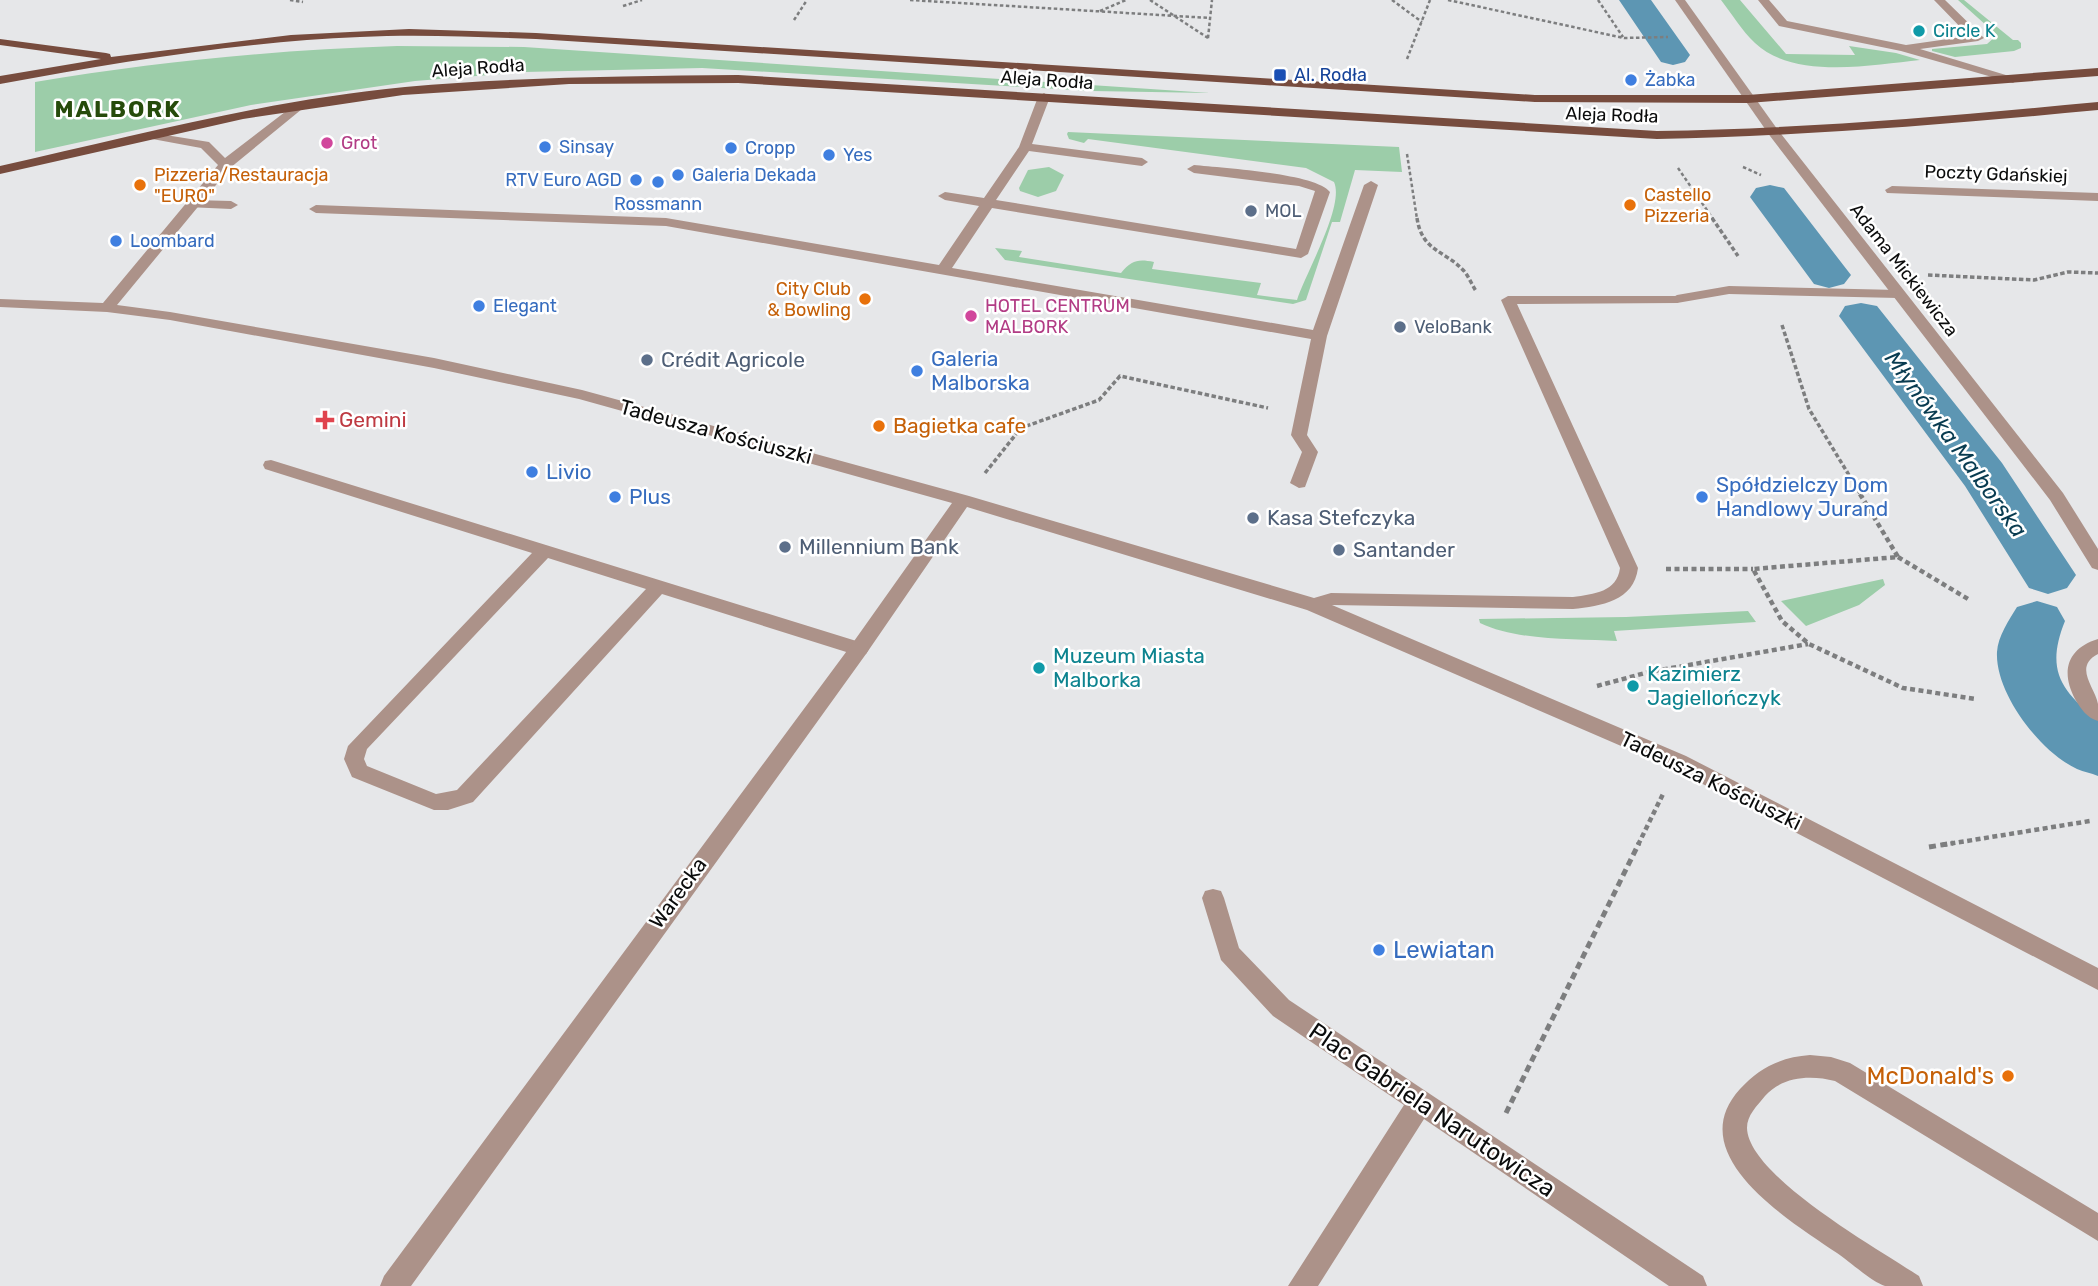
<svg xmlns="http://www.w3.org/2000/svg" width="2098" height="1286" font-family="Rubik,sans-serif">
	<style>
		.green { fill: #9ccda9 }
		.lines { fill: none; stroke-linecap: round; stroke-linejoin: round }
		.canal { fill: #5d96b3; fill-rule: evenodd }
		.path-far3 { stroke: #7d7e7f; stroke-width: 2.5; stroke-dasharray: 3.5 2.5; stroke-linecap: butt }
		.path-far2 { stroke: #7d7e7f; stroke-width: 3.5; stroke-dasharray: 4.5 2.5; stroke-linecap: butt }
		.path-far1 { stroke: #7d7e7f; stroke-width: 4.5; stroke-dasharray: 5 3.5; stroke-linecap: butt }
		.path { stroke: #7d7e7f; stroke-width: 5; stroke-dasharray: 7 4.5; stroke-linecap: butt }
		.service { fill: #ac9289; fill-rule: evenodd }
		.minor { fill: #ac9289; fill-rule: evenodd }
		.tertiary { fill: #ac9289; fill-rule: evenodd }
		.primary { fill: #774c3e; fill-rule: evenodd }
		.culture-dot { fill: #0f9aa8; stroke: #fff; stroke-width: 2.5 }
		.transit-dot { fill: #1a4fb4; stroke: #fff; stroke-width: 2.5 }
		.shop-dot { fill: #3f7fe0; stroke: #fff; stroke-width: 2.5 }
		.hotel-dot { fill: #d1479c; stroke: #fff; stroke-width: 2.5 }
		.food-dot { fill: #e8710a; stroke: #fff; stroke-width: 2.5 }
		.service-dot { fill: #5c6f8a; stroke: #fff; stroke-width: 2.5 }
		.health-dot { fill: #e0444e; stroke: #fff; stroke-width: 2.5 }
		.labels { text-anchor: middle; stroke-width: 5; stroke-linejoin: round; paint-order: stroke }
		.far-culture-label { font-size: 18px; fill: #0d838f; stroke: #fff; text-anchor: start }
		.far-street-label { font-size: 18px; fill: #0b0c0c; stroke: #fff }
		.far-transit-label { font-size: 18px; fill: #164399; stroke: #fff; text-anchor: start }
		.far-shop-label { font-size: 18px; fill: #366cbe; stroke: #fff; text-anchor: start }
		.far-hotel-label { font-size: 18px; fill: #b23c85; stroke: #fff; text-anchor: start }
		.far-food-label { font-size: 18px; fill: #c56008; stroke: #fff; text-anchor: start }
		.far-service-label { font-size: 18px; fill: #4e5e75; stroke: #fff; text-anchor: start }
		.shop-label { font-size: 21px; fill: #366cbe; stroke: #fff; text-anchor: start }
		.service-label { font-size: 21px; fill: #4e5e75; stroke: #fff; text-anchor: start }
		.health-label { font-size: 21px; fill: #be3a42; stroke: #fff; text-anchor: start }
		.food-label { font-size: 21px; fill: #c56008; stroke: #fff; text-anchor: start }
		.street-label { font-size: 21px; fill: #0b0c0c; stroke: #fff }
		.culture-label { font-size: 21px; fill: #0d838f; stroke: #fff; text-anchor: start }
		.far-district-label { font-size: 23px; font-weight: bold; letter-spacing: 2px; fill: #264b0b; stroke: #fff }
		.water-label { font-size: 23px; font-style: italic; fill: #083b50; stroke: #fff }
		.near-shop-label { font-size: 24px; fill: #366cbe; stroke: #fff; text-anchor: start }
		.near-food-label { font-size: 24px; fill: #c56008; stroke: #fff; text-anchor: end }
		.near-street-label { font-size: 24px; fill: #0b0c0c; stroke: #fff }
	</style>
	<rect width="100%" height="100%" fill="#e6e7e9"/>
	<!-- green -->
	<path class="green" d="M1721,0H1740L1786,54L1855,55L1849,46L1896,53L1920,60C1872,65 1794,80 1755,43C1742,31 1732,14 1721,0Z
		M1958,0H1964L2013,40H2018L2021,43V48L2014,51L1955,57L1932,51V49L1987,44L1997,35Z
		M397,46L524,47L1210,93L1092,91L702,68L524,72L415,81L251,105L35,152V82C155,62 275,50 397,46Z
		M1068,132L1399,147L1402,172L1355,170L1340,222H1332L1306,300L1293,304L1005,260L995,248L1022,251L1019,257L1121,273C1132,260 1138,259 1154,262L1152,269L1261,283L1257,295L1297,300C1305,274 1345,206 1334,182L1306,168L1088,139L1084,143L1069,139L1067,134Z
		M1049,167L1064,175L1056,191L1038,197L1020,191L1019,188L1028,170Z
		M1883,579L1885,585L1859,605L1806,626L1781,601Z
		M1748,611L1756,622L1614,631L1617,641C1577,639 1517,641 1480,623L1479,619L1626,617Z"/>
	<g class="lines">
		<!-- canal -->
		<path class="canal" d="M1619,0H1651L1690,55L1685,62L1673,65L1661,62Z
			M1770,185L1784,188L1844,266L1851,275L1844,284L1829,288L1814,284L1750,197L1756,188Z
			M1861,303L1877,306L2002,463L2076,575L2067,588L2048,594L2029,588L1965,486L1839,316L1845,306Z
			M2037,601L2057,607L2065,621C2046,668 2059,690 2098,720V776C2091,773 2084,772 2077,769C2040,752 1995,693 1997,652C1998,636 2009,620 2017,607Z"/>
		<!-- path-far3 -->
		<path class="path-far3" d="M290,0L303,2
			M910,0L1210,18
			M1150,0L1208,38
			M1392,0L1422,22
			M1448,0L1624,38L1668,37
			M1598,0L1623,37
			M623,6L642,0
			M1100,11L1126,0
			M794,20L807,0
			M1208,38L1212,0
			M1407,59L1430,0
			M1407,154L1417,219
			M1743,167L1761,175
			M1678,168L1713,219"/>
		<!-- path-far2 -->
		<path class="path-far2" d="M1417,218C1422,252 1445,250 1464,271C1469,277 1472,285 1476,291
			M1712,218L1738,256
			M1928,275L2034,280L2068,272L2098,273
			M1782,325L1809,409L1861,495
			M985,473L1021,428L1099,400L1120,376L1268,408"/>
		<!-- path-far1 -->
		<path class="path-far1" d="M1860,494L1898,557L1753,569L1782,621L1809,644L1903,688L1976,699
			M1898,557L1968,599
			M1666,569H1753
			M1597,686L1649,672L1808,644
			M1638,845L1663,794
			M1942,845L2090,821"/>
		<!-- path -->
		<path class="path" d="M1929,847L1953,843
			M1506,1113L1639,843"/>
		<!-- service -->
		<path class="service" d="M1758,0H1769L1787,21L1906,45L1969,36L1934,0H1945L1984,38L1978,41L1920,49L2019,79L2013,83L1901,51L1779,26Z
			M1044,93L1050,97L1032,144L1142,158L1148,162L1142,166L1029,151L996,200L1296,249L1315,191L1299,186L1194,173L1187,169L1194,165C1221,168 1316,173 1330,192L1308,254L1301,258L992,208L952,268L1313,330L1364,185L1371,181L1378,185L1327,336L1307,435L1318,452L1305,487L1299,488L1290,483L1302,452L1291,435L1311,339L666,226L316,213L309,209L316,205L666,218L939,265L979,206L945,200L938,196L945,192L984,198L1019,147L1038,97Z
			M192,200L231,201L238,205L231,209L187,207L185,204Z
			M1729,286L1898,290L1905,294L1898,298L1729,294L1677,303L1670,299L1677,295Z
			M271,460L866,644L869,649L866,654L859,656L662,594L473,802L448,810H434L352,777L344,759L348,746L532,553L265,469L263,465L265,461ZM548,558L646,589L457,790L436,794L367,766L364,759L367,749Z
			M1213,889L1221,891L1224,898L1239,948L1289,1000L1703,1276L1707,1286H1669L1424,1119L1318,1286H1288L1404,1105L1273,1016L1221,960L1202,898L1205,891Z
			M1810,1055L1831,1057L1850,1063L2098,1213V1241L1835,1081C1811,1075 1783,1076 1765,1096C1757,1106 1747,1115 1747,1128C1748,1176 1880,1250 1919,1276L1923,1286C1912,1286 1896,1286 1885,1286C1872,1282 1849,1261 1837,1253C1790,1221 1680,1155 1740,1089C1759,1068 1781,1057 1810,1055Z"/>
		<!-- minor -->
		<path class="minor" d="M298,102L304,106L302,109L230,168L117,305L170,312L434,358L582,390L969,496L1314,598L1331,593L1573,597C1594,594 1617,592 1620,568L1501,300L1508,296H1682L1684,299L1677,303L1517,304L1638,568C1634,601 1601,606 1573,609L1332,605L1686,756L2098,968V990L1672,768L1307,610L967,507L866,654L411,1286H380L384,1276L852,644L952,503L579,399L434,368L170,320L107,312L0,307V299L103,303L218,165L201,148L147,138V132L209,142L225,158Z
			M1774,129L1778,130L2063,493L2098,549V570L2092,568L2050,500L1770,136V130Z
			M1892,186L2098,193V201L1887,193L1885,190Z
			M2098,639V654C2073,667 2095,687 2098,704C2098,709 2098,716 2098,721C2087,718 2081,709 2075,699C2060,671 2068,648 2098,639Z"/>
		<!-- tertiary -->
		<path class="tertiary" d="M1675,0H1685L1780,133L1778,136H1770Z"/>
		<!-- primary -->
		<path class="primary" d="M409,29L536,33L1535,95H1748L2098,68V76L1748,103L1535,102L536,39C477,37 419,34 360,37C239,42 119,62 0,84V76L101,59L0,45V39L106,53L110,54L111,57L291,35Z
			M738,75L1657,131C1805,129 1951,116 2098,102V110C1951,124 1805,136 1657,139L738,83L569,84L403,95L243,119L0,174V166C134,136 268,100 405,87C516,77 627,76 738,75Z"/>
	</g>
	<!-- markers -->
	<g class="culture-dot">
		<circle cx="1919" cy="31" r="7"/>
		<circle cx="1039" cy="668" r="7"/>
		<circle cx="1633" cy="686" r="7"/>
	</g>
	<rect class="transit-dot" x="1273" y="68" width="14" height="14" rx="3.5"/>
	<g class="shop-dot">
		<circle cx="1631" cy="80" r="7"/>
		<circle cx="545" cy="147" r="7"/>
		<circle cx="731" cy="148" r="7"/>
		<circle cx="829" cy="155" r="7"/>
		<circle cx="678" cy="175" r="7"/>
		<circle cx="636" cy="180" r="7"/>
		<circle cx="658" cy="182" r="7"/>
		<circle cx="116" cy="241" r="7"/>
		<circle cx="479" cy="306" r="7"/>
		<circle cx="917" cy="371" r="7"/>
		<circle cx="532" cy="472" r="7"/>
		<circle cx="615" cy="497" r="7"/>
		<circle cx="1702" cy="497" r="7"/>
		<circle cx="1379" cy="950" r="7"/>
	</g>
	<g class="hotel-dot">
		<circle cx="327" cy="143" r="7"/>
		<circle cx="971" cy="316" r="7"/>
	</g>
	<g class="food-dot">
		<circle cx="140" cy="185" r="7"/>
		<circle cx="1630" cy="205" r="7"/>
		<circle cx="865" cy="299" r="7"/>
		<circle cx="879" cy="426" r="7"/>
		<circle cx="2008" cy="1076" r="7"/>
	</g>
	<g class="service-dot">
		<circle cx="1251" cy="211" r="7"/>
		<circle cx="1400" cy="327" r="7"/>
		<circle cx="647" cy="360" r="7"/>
		<circle cx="1253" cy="518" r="7"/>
		<circle cx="785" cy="547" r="7"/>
		<circle cx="1339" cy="550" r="7"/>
	</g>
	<path class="health-dot" d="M321.5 409.5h7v7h7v7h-7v7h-7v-7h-7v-7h7z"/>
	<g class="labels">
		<!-- far-culture labels -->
		<g class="far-culture-label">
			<text x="1933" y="37">Circle K</text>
		</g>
		<!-- far-street labels -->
		<g class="far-street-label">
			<text transform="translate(478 68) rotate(-4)" y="6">Aleja Rodła</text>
			<text transform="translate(1047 80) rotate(4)" y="6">Aleja Rodła</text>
			<text transform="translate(1612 115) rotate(2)" y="6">Aleja Rodła</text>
			<text transform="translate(1996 174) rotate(2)" y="6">Poczty Gdańskiej</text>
			<text transform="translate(1904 270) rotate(52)" y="6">Adama Mickiewicza</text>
		</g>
		<!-- far-transit labels -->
		<g class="far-transit-label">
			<text x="1294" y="81">Al. Rodła</text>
		</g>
		<!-- far-shop labels -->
		<g class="far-shop-label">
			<text x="1645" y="86">Żabka</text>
			<text x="559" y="153">Sinsay</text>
			<text x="745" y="154">Cropp</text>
			<text x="843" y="161">Yes</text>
			<text x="692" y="181">Galeria Dekada</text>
			<text x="622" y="186" text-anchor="end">RTV Euro AGD</text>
			<text x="658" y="210" text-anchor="middle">Rossmann</text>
			<text x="130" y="247">Loombard</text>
			<text x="493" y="312">Elegant</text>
		</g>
		<!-- far-hotel labels -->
		<g class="far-hotel-label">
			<text x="341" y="149">Grot</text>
			<text x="985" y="312">HOTEL CENTRUM<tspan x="985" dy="21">MALBORK</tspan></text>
		</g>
		<!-- far-food labels -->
		<g class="far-food-label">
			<text x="154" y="181">Pizzeria/Restauracja<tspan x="154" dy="21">"EURO"</tspan></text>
			<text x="1644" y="201">Castello<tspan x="1644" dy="21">Pizzeria</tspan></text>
			<text x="851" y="295" text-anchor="end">City Club<tspan x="851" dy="21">&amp; Bowling</tspan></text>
		</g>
		<!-- far-service labels -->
		<g class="far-service-label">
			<text x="1265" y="217">MOL</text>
			<text x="1414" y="333">VeloBank</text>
		</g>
		<!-- shop labels -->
		<g class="shop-label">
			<text x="931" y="366">Galeria<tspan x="931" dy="24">Malborska</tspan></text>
			<text x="546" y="479">Livio</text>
			<text x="1716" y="492">Spółdzielczy Dom<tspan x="1716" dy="24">Handlowy Jurand</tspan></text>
			<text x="629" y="504">Plus</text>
		</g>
		<!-- service labels -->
		<g class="service-label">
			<text x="661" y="367">Crédit Agricole</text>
			<text x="1267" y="525">Kasa Stefczyka</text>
			<text x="799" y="554">Millennium Bank</text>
			<text x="1353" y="557">Santander</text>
		</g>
		<!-- health labels -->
		<g class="health-label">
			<text x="339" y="427">Gemini</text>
		</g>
		<!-- food labels -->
		<g class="food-label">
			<text x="893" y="433">Bagietka cafe</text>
		</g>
		<!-- street labels -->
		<g class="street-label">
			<text transform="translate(716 432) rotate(15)" y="7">Tadeusza Kościuszki</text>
			<text transform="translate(1711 781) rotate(26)" y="7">Tadeusza Kościuszki</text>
			<text transform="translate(678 893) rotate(-54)" y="7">Warecka</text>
		</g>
		<!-- culture labels -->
		<g class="culture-label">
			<text x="1053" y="663">Muzeum Miasta<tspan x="1053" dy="24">Malborka</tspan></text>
			<text x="1647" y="681">Kazimierz<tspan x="1647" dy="24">Jagiellończyk</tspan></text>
		</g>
		<!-- far-district labels -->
		<g class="far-district-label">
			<text x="118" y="117">MALBORK</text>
		</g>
		<!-- water labels -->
		<g class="water-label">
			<text transform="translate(1956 444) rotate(54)" y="8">Młynówka Malborska</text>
		</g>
		<!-- near-shop labels -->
		<g class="near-shop-label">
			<text x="1393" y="958">Lewiatan</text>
		</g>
		<!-- near-food labels -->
		<g class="near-food-label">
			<text x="1994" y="1084">McDonald's</text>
		</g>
		<!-- near-street labels -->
		<g class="near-street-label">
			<text transform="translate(1432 1110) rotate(34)" y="8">Plac Gabriela Narutowicza</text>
		</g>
	</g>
</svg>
